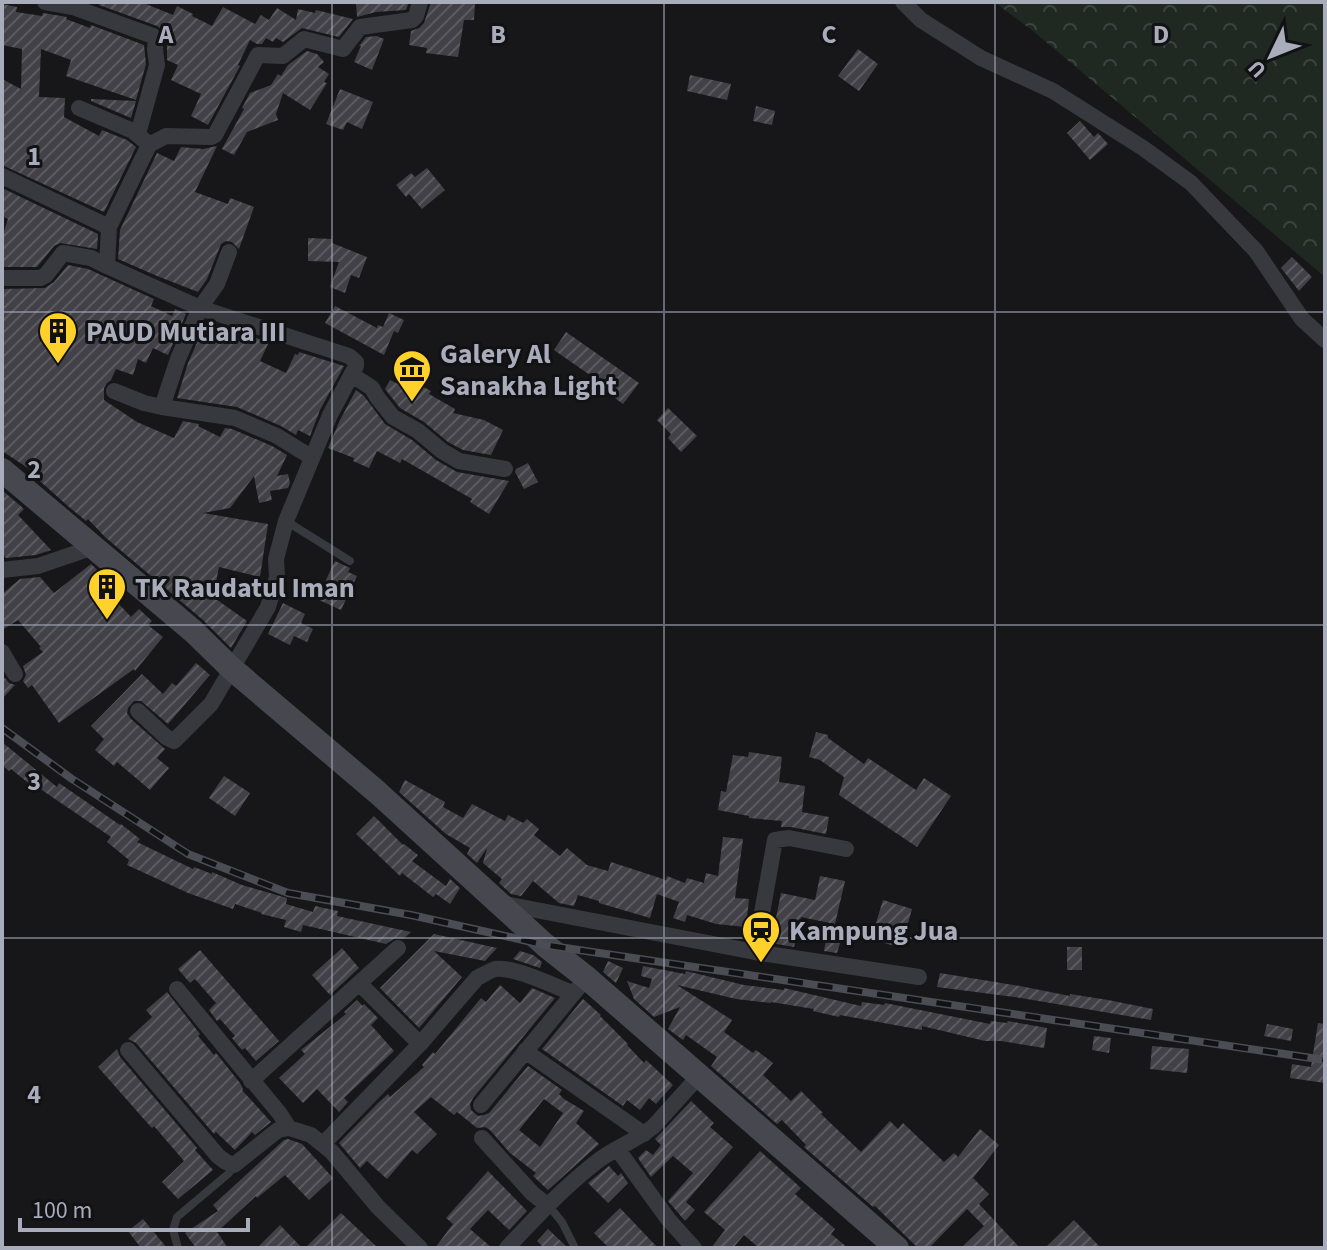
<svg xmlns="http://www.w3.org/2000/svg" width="1327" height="1250" font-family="'Source Sans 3',sans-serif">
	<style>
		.forest { fill: url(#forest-crowns) }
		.building { fill: url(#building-hatch); fill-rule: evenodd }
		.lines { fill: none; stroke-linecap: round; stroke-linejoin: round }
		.lane { stroke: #38383f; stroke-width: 8 }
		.street { stroke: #38383f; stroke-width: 16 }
		.secondary { stroke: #46474f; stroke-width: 24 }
		.rail-casing { stroke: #4b4c54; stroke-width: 8 }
		.rail { stroke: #121215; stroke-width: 5; stroke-dasharray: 15; stroke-linecap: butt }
		.grid { fill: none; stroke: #a8acbb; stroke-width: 2; stroke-opacity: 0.55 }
		.labels { text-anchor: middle; stroke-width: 6; stroke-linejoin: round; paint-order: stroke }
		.poi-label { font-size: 28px; font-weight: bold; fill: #a8acbb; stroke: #121215; text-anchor: start }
		.grid-label { font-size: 26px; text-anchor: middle; font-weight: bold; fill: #a8acbb; stroke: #121215; stroke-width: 6; stroke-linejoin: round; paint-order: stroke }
	</style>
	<defs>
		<pattern id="forest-crowns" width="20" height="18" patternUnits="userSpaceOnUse" patternTransform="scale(2)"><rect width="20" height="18" fill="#1f2821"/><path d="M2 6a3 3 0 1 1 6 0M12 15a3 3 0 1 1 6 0" fill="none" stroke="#3d443f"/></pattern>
		<pattern id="building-hatch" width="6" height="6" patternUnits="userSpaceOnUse" patternTransform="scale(2)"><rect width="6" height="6" fill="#414147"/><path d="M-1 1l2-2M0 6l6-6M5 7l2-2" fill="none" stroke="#5a5a60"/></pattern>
	</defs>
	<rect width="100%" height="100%" fill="#17171a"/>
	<!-- forest -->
	<path class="forest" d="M994,2H1325V277L1033,31Z"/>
	<!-- building -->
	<path class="building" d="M100,2H141L173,15L177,6L193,14L192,16L212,26L223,7L255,24L261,15L269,20L277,8L296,20L298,9L315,13L316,10L353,19L339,37L302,28L283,42L276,38L273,42L266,38L262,44H257L250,40L238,65L240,66L208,125L191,116L201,94L171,80L178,65L167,60V36L164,31L157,26L99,5Z
		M356,2H409L406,10L376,12L357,17Z
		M431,2H475L474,20H464L458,57L426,53L427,48L409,45L411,31L419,28L424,23Z
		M2,4L17,7L16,12L42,16L43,13L67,17L66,19L90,28L91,25L144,45L146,64L136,100L66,76L71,60L41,49L39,97L65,98L64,117L99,136L102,130L127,140L136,147L104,212L2,165V79L21,89L22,49L2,45Z
		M377,36L384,39L372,70L354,62L361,46H359L366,37Z
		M858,49L878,64L859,91L838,76Z
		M307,51L317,54L324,62L318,67L329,74L324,82L327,83L310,110L283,93L276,114L278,120L247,132L234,155L222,149L244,109L242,108L250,93L271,85L278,74L281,76L288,65Z
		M690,75L731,84L727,100L687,91Z
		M340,89L373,102L362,129L347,122L343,130L326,124Z
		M91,99L136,101L131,118L91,101Z
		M756,106L775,111L772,125L753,121Z
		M1080,121L1094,137L1098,133L1108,144L1090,160L1067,133Z
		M217,146L195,192L228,204L230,198L254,207L239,249L232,242L226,241L221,244L207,279L198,292L157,276L118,259L120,230L157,153L174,161L181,147L203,149Z
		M427,168L445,190L422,209L409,194L406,197L396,185L411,173L415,177Z
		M2,188L98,234L97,249L60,243L54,246L37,267H2V237L8,219L2,216Z
		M308,238L332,239V243L367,257L359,278L351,275L345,293L330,287L339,262L308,261Z
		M1292,257L1312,277L1299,291L1281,268Z
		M68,265L88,269L154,299L151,306L172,316L175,309L186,314L168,355L153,348L146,363L138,359L133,375L116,369L111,380L107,383L104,388V400L137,422L174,438L183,421L199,424L198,426L220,437L225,428L232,429L272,446L287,455L277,476L288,474L290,483L288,488L270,491L272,500L259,503L254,476L230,508L203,513L268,524L260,577L219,567L213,597L247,621L231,648L203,620L105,537L88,519L86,521L69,507L32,474L34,472L2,451V289L45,288L54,282Z
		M335,306L377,328L378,325L383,327L389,313L404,320L398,333L394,331L384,355L325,323Z
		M206,322L269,342L260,361L286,373L295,354L298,355L299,352L344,366L320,410L310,436L298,430L296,435L281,426L237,407L177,398L188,363Z
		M566,332L639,383L623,404L607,392L610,389L554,350Z
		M390,380L410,390L414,382L431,391L429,394L455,409L453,413L484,420L503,430L491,455L463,450L448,442L424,422L400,408L385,389Z
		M356,390L364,396L385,424L412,440L436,460L457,472L509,481L489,514L470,502L472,499L402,459L400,463L377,451L369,468L353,461L354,458L328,448L340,420Z
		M668,408L697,436L681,452L668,438L671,434L657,420Z
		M528,463L538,482L524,489L515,472L516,469Z
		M2,490L24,509L18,515L51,550L36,555L6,558L2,554Z
		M335,561L350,568L348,572L357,576L341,610L317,599Z
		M91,564L110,582L103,587L131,617L139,609L152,621L148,625L163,637L135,671L134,669L59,723L32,685L28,688L23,681L26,675L23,666L43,652L39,648L41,647L18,620L2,630V594L20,579L40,577L54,593Z
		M283,603L305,614L301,623L313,629L307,642L294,636L290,645L268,634Z
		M196,663L210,675L168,724L141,701H134L128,708L127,713L131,719L165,749L157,758L169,768L150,790L117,762L114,766L95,750L104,739L91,726L142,674L163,694L172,683L176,686Z
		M5,678L9,683L15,685L2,699V680Z
		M816,732L828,735V738L864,764L868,758L916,790L924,778L951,796L917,847L839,795L844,777L820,760L809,757Z
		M2,742L57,787L59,783L120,825L121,824L140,839L137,842L193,869L194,867L212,874V872L242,885L287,898L286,904L313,912L315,906L338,911L337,916L411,932L403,939L395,938L386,944L303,925L301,932L284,927L286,920L261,914L262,913L235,904L233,909L188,893L127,865L129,860L107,842L111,837L33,784L32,786L11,769L9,771L2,765Z
		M749,752L782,757L779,782L805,786L802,812L829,817L826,834L791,827H781L782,821L749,818V816L718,810L721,791L726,792L733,755L748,757Z
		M224,776L250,793L235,816L209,798Z
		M405,780L445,802L443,807L463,818L472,804L505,821L508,815L523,823L527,819L539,829L534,835L560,856L567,848L587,865L608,871L611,862L666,880L667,876L685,883L687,878L704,883L706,873L718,876L723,837L743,839L735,898L749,899L746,927L716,924L687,915L685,922L673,918L679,902L657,894L650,918L599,903V901L578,895L574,906L559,903L533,881L521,896L511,894L499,883L502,879L483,863L487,848L477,863L467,854L470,848L446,834L399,792Z
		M374,816L403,845L404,844L418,855L412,861L446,886L450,879L460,888L450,904L436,894L433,897L402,873L400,876L356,834Z
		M820,876L845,881L835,924L801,917L794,947L771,943L781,893L815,900Z
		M883,900L912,909L901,948L871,939Z
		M434,934L497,948L485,961L434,951L462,977L419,1028L380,988Z
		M826,940L840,943L837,953L824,951Z
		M1067,947H1082V970H1067Z
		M342,948L359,968L330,995L312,975Z
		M200,950L279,1041L256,1061L245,1048L242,1050L232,1038L235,1036L220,1019L217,1021L209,1010L216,1003L195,979L190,983L178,969Z
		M520,951L533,955L537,958L542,962L540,968L513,959Z
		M608,961L623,968L616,983L603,972Z
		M643,966L685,974L686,971L744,985L784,990V988L861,1006L862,1002L884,1005L885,1003L990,1024L991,1021L1007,1023L1008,1021L1047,1028L1044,1048L1001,1041H985L922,1026V1030L840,1015L839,1017L813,1011L814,1009L771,1002V1003L736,999L677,985L732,1020L724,1032L753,1053L756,1050L773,1063L763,1075L791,1101L801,1091L823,1113L821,1114L861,1152L890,1121L898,1129L903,1123L944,1162L954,1153L958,1157L980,1129L999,1145L973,1178L989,1194L979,1204L1020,1248H961L984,1226L967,1209L929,1248H918L875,1206L873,1207L804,1147L806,1145L782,1120L777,1124L711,1066L717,1057L686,1035L683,1040L668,1029L680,1007L654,1017L634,999L627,981L649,988L652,979L641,976Z
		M940,973L1020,986L1070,996V994L1108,1000L1153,1009L1151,1020L1021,998L937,987Z
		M500,985L520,1003L532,988L555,998L473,1098L470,1104L471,1110L478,1116L484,1115L489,1113L528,1066L562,1090L559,1094L564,1099L584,1111L576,1123L599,1144L548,1190L533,1176L536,1173L510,1153L490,1130L485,1127L477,1128L457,1112L454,1115L431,1097L414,1112L437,1134L417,1154L412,1150L387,1179L367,1161L360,1168L339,1143L378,1103L388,1094L390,1097L424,1067L422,1065L433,1052L435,1054L481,998L486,1002ZM544,1099L563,1113L540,1147L519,1130Z
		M167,992L200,1034L198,1036L214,1055L216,1053L240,1083L243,1089L242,1090L271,1122L255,1135L252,1132L235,1150L216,1132L214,1134L136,1043L128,1039L152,1017L146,1010Z
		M583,999L601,1015L600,1016L628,1044L627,1045L644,1063L646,1060L673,1085L656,1104L649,1098L640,1110L627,1100L623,1106L542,1049Z
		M357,1000L363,1006L364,1004L378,1018L371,1025L394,1051L344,1098L348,1102L339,1112L317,1089L303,1103L279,1078L305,1054L301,1050L346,1014L344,1012Z
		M1318,1023L1325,1024V1083L1290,1078L1292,1064L1311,1067Z
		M1267,1024L1293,1029L1291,1041L1264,1036Z
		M1094,1036L1111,1038L1109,1053L1092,1050Z
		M1152,1046L1189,1049L1187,1073L1150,1069Z
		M117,1049L120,1057L197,1148L195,1150L213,1170L178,1199L162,1182L184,1161L154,1126L152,1128L142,1117L98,1067Z
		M691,1101L714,1123L710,1127L733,1147L686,1202L695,1210L685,1221L668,1201L693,1173L673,1156L651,1177L638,1158L646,1150L653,1155L661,1145L655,1139Z
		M288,1139L302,1144L333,1178L309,1200L285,1175L257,1198L256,1196L217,1232L228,1248H196L185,1233L218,1211L213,1205L284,1140Z
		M760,1151L801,1188L795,1194L835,1229L831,1234L848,1248H759L744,1235L733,1248H711L725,1230L704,1212Z
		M609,1166L618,1176L621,1173L628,1183L608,1203L588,1183Z
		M488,1171L527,1211L509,1230L488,1210L470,1229L492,1248H435L453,1224L446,1218Z
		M620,1208L658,1248H609L594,1233Z
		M341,1213L378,1248H305Z
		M143,1219L167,1248H141L128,1231Z
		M1074,1220L1101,1248H1045Z
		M280,1225L302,1248H257Z
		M548,1229L567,1247V1248H544L537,1241Z"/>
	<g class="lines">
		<!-- lane -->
		<path class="lane" d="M286,521L350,561
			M548,1205L562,1222L575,1248
			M178,1248L173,1230L177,1217L228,1174L234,1166"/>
		<!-- street -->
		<path class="street" d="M45,2L73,7L153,36L156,39L155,49L157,65L138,134
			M903,2L921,20L981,58L1053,91L1143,148L1191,183L1256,251L1302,319L1325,340
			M79,108L133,131L145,141
			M2,176L109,227
			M2,278H40L46,275L63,253L91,258L107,266
			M352,375L372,388L377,397L393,417L418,431L442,451L459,461L505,469
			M114,391L144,403L162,407L178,359L200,308L217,284L229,252
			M162,407L235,418L277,436L311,457
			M2,570L38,566L94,547
			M2,652L15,674
			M138,711L166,737L174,741L211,704L268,607L277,577L276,559L286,521L330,415L356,366V362L349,356L200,308L107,266L109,227L149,145L166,136L211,137L215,135L258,55L283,56L304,39L343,49L360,27L412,20L416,16L420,2
			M500,903L755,952L775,840L789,838L846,849
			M755,952L919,977
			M359,983L420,1044
			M177,989L280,1114L289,1128
			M128,1050L218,1156L226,1162L234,1165L278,1130L289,1128L311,1135L332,1152L378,1207L420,1248
			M525,1051L644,1134
			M251,1081L398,948
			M481,1105L578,988
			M482,1138L532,1193L547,1205
			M324,1143L420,1044L477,978C483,975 489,971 495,969C513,966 554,986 572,993
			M618,1150L668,1219L694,1248
			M507,1248C536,1217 565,1186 599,1160C616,1148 636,1140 653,1127L699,1076"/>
		<!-- secondary -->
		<path class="secondary" d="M2,470L193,631L232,669L377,792L545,945L588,979L897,1248"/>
		<!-- rail casing -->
		<g class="rail-casing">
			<path id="rail" d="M2,728L72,779L188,854L288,893L411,915L545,945L1325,1060"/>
		</g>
		<!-- rail -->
		<use href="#rail" class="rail"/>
	</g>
	<!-- grid -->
	<path class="grid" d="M332,2V1248M664,2V1248M995,2V1248M2,312H1325M2,625H1325M2,938H1325"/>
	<!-- icons -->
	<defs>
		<g id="building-pin" transform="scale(2)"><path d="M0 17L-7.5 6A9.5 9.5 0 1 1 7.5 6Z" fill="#ffd12a" stroke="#121215"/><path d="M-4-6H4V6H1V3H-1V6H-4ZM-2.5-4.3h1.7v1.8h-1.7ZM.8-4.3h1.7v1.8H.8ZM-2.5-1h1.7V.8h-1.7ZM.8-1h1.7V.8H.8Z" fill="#111"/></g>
		<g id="museum-pin" transform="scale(2)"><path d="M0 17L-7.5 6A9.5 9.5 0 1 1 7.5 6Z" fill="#ffd12a" stroke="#121215"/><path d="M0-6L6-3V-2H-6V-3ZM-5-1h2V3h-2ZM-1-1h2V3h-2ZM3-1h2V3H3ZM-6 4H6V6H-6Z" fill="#111"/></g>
		<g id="station-pin" transform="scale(2)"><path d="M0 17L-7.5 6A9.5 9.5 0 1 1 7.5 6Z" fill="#ffd12a" stroke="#121215"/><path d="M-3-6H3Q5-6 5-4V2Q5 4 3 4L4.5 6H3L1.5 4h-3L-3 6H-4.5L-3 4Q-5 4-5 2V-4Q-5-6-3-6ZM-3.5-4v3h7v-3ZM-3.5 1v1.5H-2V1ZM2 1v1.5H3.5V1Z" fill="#111"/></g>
	</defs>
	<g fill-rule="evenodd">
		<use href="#building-pin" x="58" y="331"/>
		<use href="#museum-pin" x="412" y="369"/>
		<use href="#building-pin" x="107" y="587"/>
		<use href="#station-pin" x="761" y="930"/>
	</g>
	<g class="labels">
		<!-- poi labels -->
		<g class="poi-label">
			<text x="86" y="341">PAUD Mutiara III</text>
			<text x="440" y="363">Galery Al<tspan x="440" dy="32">Sanakha Light</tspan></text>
			<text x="135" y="597">TK Raudatul Iman</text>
			<text x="789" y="940">Kampung Jua</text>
		</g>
	</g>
	<g class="grid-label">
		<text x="166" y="43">A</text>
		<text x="498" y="43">B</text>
		<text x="829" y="43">C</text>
		<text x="1161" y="43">D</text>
		<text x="34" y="165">1</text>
		<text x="34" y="478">2</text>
		<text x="34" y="790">3</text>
		<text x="34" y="1103">4</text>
	</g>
	<!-- border -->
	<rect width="1327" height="1250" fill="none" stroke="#a8acbb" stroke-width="8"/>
	<!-- north arrow -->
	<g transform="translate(1271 56) rotate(227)" stroke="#121215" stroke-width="6" paint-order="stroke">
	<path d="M0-6L14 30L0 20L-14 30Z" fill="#a8acbb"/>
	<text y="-12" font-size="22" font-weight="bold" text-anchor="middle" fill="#a8acbb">U</text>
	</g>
	<!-- scale -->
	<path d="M20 1218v12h228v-12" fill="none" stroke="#a8acbb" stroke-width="4"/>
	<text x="32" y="1218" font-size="24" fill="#a8acbb" stroke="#121215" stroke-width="6" paint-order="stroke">100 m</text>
</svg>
